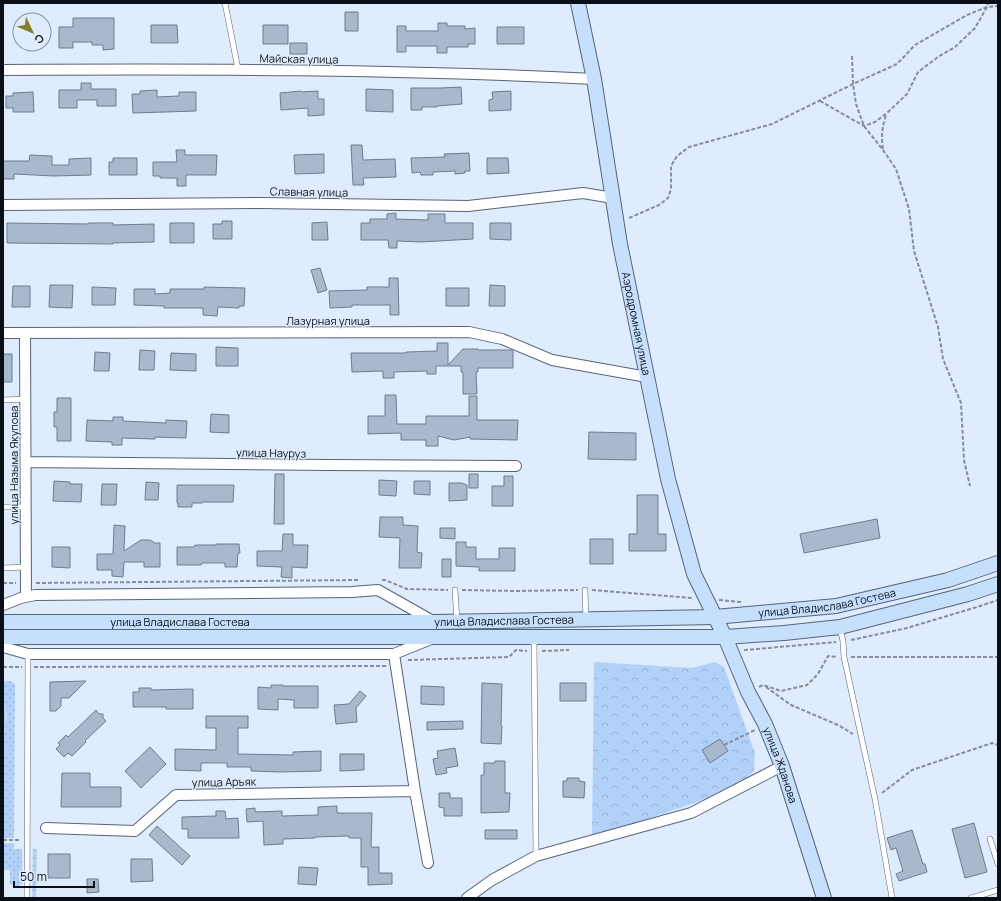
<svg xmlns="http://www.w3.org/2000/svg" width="1001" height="901" font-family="Manrope,sans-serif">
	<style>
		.grass { fill: url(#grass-dots) }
		.forest { fill: url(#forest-crowns) }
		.park { fill: #b2d1f8 }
		.building { fill: #a8b9cd; stroke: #6d7c8f }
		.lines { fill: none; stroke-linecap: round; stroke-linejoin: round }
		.lane-casing { stroke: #566577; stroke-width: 6 }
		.street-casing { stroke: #566577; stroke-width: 12 }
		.secondary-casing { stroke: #566577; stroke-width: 16 }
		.path { stroke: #848e9b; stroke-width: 2; stroke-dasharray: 4 2; stroke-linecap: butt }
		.lane { stroke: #fff; stroke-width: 5 }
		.street { stroke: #fff; stroke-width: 10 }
		.secondary { stroke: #c6dffd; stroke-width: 14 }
		.labels { text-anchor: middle; stroke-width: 3; stroke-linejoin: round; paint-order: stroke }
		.street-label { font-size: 11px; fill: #090f16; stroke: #deecfd }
	</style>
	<defs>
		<pattern id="grass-dots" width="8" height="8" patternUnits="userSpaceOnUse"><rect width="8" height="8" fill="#b2d1f8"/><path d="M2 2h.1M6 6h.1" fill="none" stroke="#98b2d4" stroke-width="1.8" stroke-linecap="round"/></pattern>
		<pattern id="forest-crowns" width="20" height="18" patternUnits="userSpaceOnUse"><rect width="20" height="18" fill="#b2d1f8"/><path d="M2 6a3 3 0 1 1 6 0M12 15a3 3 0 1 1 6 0" fill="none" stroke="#98b2d4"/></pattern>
	</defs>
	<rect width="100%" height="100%" fill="#deecfd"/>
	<!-- grass -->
	<path class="grass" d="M3,681H11L15,684L14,838H3V754H13V746H3V733L5,729L7,717L6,710L3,703Z
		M3,843H14V849H22V883C19,888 13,888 10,883V870H3V895Z
		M33,849H37L36,898H32Z"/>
	<!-- forest -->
	<path class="forest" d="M594,662L692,668L715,662L724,667L755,753L754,771L738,788L592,838Z"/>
	<!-- park -->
	<path class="park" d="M3,703C7,713 8,723 3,733Z
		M3,746H13V754H3Z"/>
	<!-- building -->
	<path class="building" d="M345,12H358V31H345Z
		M73,18H114V49L103,50V45H92V42H73V48H59V27H73Z
		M438,23H447V26H465V29L475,28V44H468V47H447V53H437V46H406V52H397V26H406V31H438Z
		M151,25H177L178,43H151Z
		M263,25H288V44H263Z
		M497,27H524V44H497Z
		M290,43H307V54H290Z
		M81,83H91V89H116V106H97V100H77V108H59V90H81Z
		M461,87L462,104L437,106V107H422V110H411V88H441Z
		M366,89L393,90V112L366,111Z
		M157,90V97L179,96V92H196V111L133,113L132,94H140V91Z
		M301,91V92L318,91V99H324V115L308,116V108L281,110L280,93Z
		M511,91V110L489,111V100L493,99L492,92Z
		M33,92L34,112H13V108H6V96H13V93Z
		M351,145H362L363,160L395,159L396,177L363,178L364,185H353Z
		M176,150H185V155H217L216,175H186V186H177V178H160V176H153V162H177Z
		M469,153L470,171H465V173L455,174V171L433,172V175H421L420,172L412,173L411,158L445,157L444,154Z
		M324,154V173L295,174L294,155Z
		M30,155L52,156V165H69V159L91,158V175L54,176L14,174V179H3V161H29Z
		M113,158H137V175H109V162H113Z
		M487,158H508L509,173L487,174Z
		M396,213V219L428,220V214H445V223H473V239L421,242L397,241V248H389L388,240H361V223H370V219H387V214Z
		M222,221H232V239H213V224H222Z
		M327,222L328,240H312V223Z
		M7,223L88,224V223H113V225L154,224V242L113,243V244L7,243Z
		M170,223H194V243H170Z
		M490,223H511V240L490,239Z
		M320,268L327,290L318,293L311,270Z
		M389,278H398L399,315H390V305H352V307L330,308L329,291L367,290V287H389Z
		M50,285H73L72,308L49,307Z
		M490,285L505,286V306H489Z
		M13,286H30V307H12Z
		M92,287L116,288L115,305H92Z
		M204,287L245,288L244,306H239V308L218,307L217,316L203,315V308H164V306L134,305V289H155V294L170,293V289H204Z
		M446,288H469V306H446Z
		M437,343H448V365L463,349H478V350H512L513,351V368H478V372H476L477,394H463V372H461V366H436V374H427V371L394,372V378H383V371L352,372L351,353H406V352L437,351Z
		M216,347L238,348V366H216Z
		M140,350L155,351L154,370H139Z
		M95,352L110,353L109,371H94Z
		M171,353L196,354V371L170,370Z
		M3,354H12V382H3Z
		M385,395H396L397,424H426V416H469V396H477V420H518L517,440L470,439V437L454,440L438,436V446H426V440H401V433L368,434V416H385Z
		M57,398H71V441H57V427H54V412H57Z
		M211,414L229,415V433L210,432Z
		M113,417H123V421L166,423V420L187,421L186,438L155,437V439L122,438V445H112V442L86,441L87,420L113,421Z
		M589,432L636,433V460L588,459Z
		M275,474H284V524H274Z
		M469,474H478V488H469Z
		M504,476H513V506H492V486H504Z
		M379,480L397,481L396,496L379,495Z
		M54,481L70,482V484H82L81,502L53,501Z
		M414,481H430V495L414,494Z
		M146,482L159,483L158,500H145Z
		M449,483H462L467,485V500L449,501Z
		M102,484H117L116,505H101Z
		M177,485H234L233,502H202V503H192V507H178V503H177Z
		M637,495H658V534H666V551H629V534H637Z
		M380,517H403V525L418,526L417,552L422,553L421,568H399L400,538L379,537Z
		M877,519L880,538L804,553L800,534Z
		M114,525L125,526L124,551L141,540H150L155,543H160V567H144V562H124L123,577L112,576V570H97V554H113Z
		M440,528H455V539L440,538Z
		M283,534H293V545H308L307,568L292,567V578L281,577L282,567L257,566V551H282Z
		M590,539H613V564H590Z
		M456,542H466V547H476V559H499V548H515V571H479V567L456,566Z
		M216,544H239L240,553H238L237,567H225V563H202L201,565H177V547H194L195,545H216Z
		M52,547H70V568L52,567Z
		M442,559H451V577H442Z
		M86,681L69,698H61V706L56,711H50V682Z
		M482,683L502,684L501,725L502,726L501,744L481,743Z
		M560,683H586V701H560Z
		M271,685H283V686H318V708H294V700L278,699V710L258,709V687L271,688Z
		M421,686L444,687V705L421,704Z
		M139,688H151V690L193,689V709H166V707H133V692H139Z
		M360,691L366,696L356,708L357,722L336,724L334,705L349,704Z
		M96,710L99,714H103V718L106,721L85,741L86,742L72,756L68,753L64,757L56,749L60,745L58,743L66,735L68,737Z
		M206,716H248V728H238V754L293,755V752L321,751V771L281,772L251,771V767H227V763H201V771L175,770V749L216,750V728H206Z
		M463,721V729L427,730V722Z
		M720,739L728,751L710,763L702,750Z
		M150,747L166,764L141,788L125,771Z
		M455,748L458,766L446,768L447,773L436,775L433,759L438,758L437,751Z
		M340,754H364V770L340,771Z
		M495,761H505V793H510L509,812L481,813V775H484V763H495Z
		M62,773H90V787H121V807H61Z
		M567,778H579V781L585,782L584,798L563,797V781H567Z
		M439,793H450V798H462V816H444V808L439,807Z
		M337,806V813H372L371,847H379V873H392V884L368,885V867H361V838H349V836L315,837V838L283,839V844L264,845L263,821L247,822L246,809L255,808V812L282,811V816L318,815V807Z
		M216,811H225L226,819L238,818L239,838H188V829H182V817L216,816Z
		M974,823L987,872L965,878L952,829Z
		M157,826L190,856L182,865L149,835Z
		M485,830H517V839H485Z
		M912,830L923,864H925L927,872L899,881L896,874L903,871L896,848L891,850L887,838Z
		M48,854H70V878H48Z
		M131,859H152L153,881L131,882Z
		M299,867L318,868L316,885L298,884Z
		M87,879H98L99,892L87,893Z"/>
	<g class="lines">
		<!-- lane casing -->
		<g class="lane-casing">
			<path id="lane" d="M225,3L238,69
				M3,400L26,399
				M3,507H26
				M3,568L26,567
				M455,590L457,621
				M585,590L586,619
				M840,628L843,641L844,657L862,740L875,799L892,898
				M534,639L536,856
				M990,839L998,864
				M27,898L28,654
				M971,898L998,890"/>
		</g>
		<!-- street casing -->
		<g class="street-casing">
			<path id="street" d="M3,70C200,69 397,69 594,79
				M3,205L261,203L468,206L583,193L613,198
				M3,333L469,332L502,339L552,360L647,377
				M25,333L26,596
				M26,462L327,465L516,466
				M3,605L21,598L35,595L352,592L378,590L433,621
				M3,647L28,654H394L431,639
				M394,654L415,791L428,863
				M46,828L135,831L176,795L415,791
				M467,898L492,880L536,856L691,813L782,766"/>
		</g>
		<!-- secondary casing -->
		<g class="secondary-casing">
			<g id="secondary">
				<path id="s1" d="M578,3L594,79L620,244L668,479L694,574L725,637L748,692L765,724L782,766L824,898"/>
				<path id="s2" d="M3,622H434L715,617L836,606L948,580L998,563"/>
				<path d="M3,637H725L784,633L840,627L968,594L998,584"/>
			</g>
		</g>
		<!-- path -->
		<path class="path" d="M852,56L853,84L856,104L864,126L883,150L896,169L909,209L914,251L938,327L943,359L961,403L964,460L970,486
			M820,101L864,126L875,122L887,113L907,94L918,72L938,57L955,47L975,28L987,7L988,3
			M883,149C881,136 882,128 886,115
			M629,218L659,205L668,198L671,189V166L677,156L689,147L772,124L853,84L897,64L915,45L967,15L987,7L998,6
			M382,580H385L407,589L448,590
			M3,583H16
			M36,583L360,580
			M462,590L516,591L578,590
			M592,590L692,598
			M719,600L741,602
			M851,640L907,628L977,607L998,600
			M542,651L569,650
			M745,651V650L836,642
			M851,657H998
			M408,660L509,657L516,650L527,651
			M3,667H22
			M34,667L386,666
			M759,687L763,685L781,691L807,685L818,674L828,656L837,657
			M766,687L791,705L838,725L853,734
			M724,745L755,730
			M882,793L912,770L992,743L998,745
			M3,840H20"/>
		<!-- lane -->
		<use href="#lane" class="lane"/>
		<!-- street -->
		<use href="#street" class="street"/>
		<!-- secondary -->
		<use href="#secondary" class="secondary"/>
	</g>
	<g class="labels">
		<!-- street labels -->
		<g class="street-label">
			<text transform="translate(299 59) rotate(1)" y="4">Майская улица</text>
			<text transform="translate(309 192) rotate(1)" y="4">Славная улица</text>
			<text x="328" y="325">Лазурная улица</text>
			<text dy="4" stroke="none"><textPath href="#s1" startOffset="326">Аэродромная улица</textPath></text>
			<text transform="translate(271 453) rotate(1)" y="4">улица Науруз</text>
			<text transform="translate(14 465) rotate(-90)" y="4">улица Назыма Якупова</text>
			<text dy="4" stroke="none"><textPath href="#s2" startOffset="825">улица Владислава Гостева</textPath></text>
			<text dy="4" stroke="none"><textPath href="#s2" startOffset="501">улица Владислава Гостева</textPath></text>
			<text dy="4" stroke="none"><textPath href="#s2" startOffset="177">улица Владислава Гостева</textPath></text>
			<text dy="4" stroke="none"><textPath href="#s1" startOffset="793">улица Жданова</textPath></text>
			<text transform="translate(224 782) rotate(-1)" y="4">улица Аръяк</text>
		</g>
	</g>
	<!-- border -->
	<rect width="1001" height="901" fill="none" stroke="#090f16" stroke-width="8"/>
	<!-- north arrow -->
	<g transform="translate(32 32) rotate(134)"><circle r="19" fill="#deecfd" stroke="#8994a1"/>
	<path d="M0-3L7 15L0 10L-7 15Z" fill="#847d23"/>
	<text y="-6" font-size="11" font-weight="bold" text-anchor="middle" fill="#090f16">С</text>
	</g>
	<!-- scale -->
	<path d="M14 881v6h80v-6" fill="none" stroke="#090f16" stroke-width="2"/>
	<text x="20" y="881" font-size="12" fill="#090f16" stroke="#deecfd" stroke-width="3" paint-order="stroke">50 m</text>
</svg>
